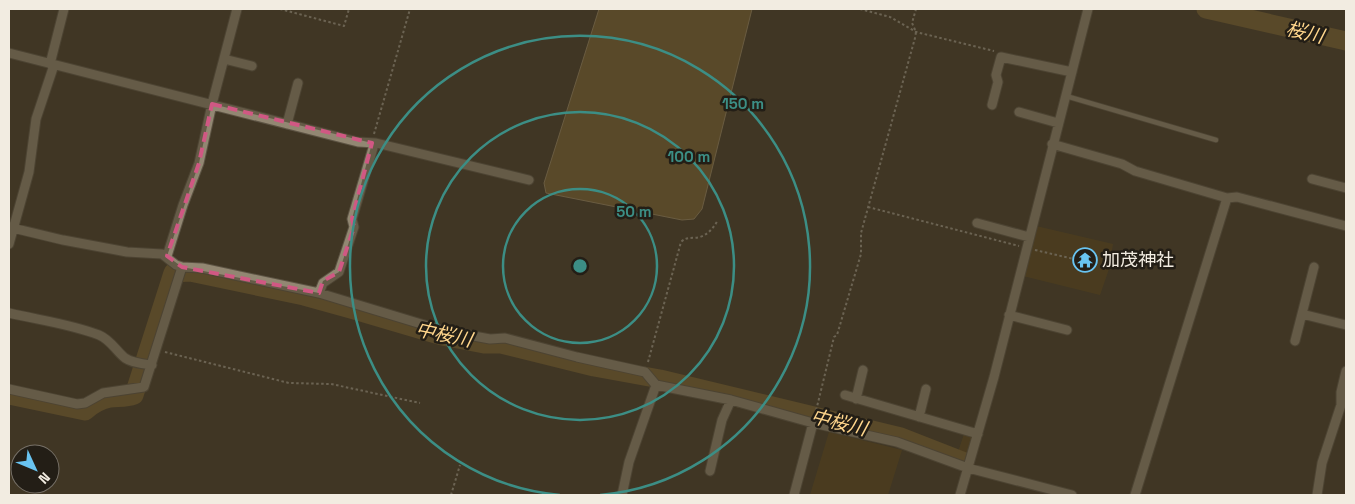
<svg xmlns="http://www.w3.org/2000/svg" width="1355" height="504" font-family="'Space Grotesk','Noto Sans JP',sans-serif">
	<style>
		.green { fill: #574219 }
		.water { fill: #785f2f; stroke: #9d8964 }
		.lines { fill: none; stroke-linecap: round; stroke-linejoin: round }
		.river { stroke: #785f2f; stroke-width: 19 }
		.building { fill: #f2e6d0 }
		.service-casing { stroke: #5c5343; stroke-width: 6 }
		.minor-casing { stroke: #5c5343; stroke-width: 11 }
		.path { stroke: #a1998b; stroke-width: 2; stroke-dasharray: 2.5 2.5; stroke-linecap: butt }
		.service { stroke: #928772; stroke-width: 4.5 }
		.minor { stroke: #928772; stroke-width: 9 }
		.marked { fill: none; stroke: #d05883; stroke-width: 4; stroke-dasharray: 10 6; stroke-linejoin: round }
		.ring { fill: none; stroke: #3c8e85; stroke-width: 2.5 }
		.labels { text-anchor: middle; stroke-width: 5; stroke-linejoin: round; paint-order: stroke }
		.poi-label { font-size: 18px; fill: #f2ece1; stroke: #231e16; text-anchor: start }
		.water-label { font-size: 19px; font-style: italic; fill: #ffd68c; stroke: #231e16 }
		.centre { fill: #3c8e85; stroke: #231e16; stroke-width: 2.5 }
		.ring-label { font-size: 15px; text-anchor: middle; font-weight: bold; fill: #3c8e85; stroke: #231e16; stroke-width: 5; stroke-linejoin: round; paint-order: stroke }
	</style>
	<rect width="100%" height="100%" fill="#403624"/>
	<!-- green -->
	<path class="green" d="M1036,226L1113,244L1109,269L1100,295L1023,276Z
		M829,432L902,450L888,495H810Z
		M964,434L975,437L968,459L957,455Z"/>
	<!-- water -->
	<path class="water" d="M599,9H752L702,209L694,219L682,220L546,193L544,183Z"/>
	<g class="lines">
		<!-- river -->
		<path class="river" d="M1206,9L1346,41
			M9,395L85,411C93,404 100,400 110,398C118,397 126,398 134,395L173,273L190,272L304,296L351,309L442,336L484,344H501L594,367L660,379L901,437L965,462"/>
	</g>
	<!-- building -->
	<path class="building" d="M1076,251L1087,256L1088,253L1097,255L1094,268L1085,266V262L1080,260L1079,264L1073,262Z"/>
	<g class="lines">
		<!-- service casing -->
		<g class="service-casing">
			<path id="service" d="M1066,96L1216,140"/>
		</g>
		<!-- minor casing -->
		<g class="minor-casing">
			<path id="minor" d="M9,53L358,142L376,143L529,180
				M224,59L252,66
				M50,64L64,9
				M992,105L998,82L996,75L1001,57L1072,72
				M1019,112L1058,123
				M287,124L298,83
				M1052,144L1122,164L1135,171L1227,198L1237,197L1346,226
				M1312,179L1346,188
				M977,223L1029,237
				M9,227L63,240L127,252L162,254L176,265L182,267L202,268L319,293L441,330L490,339L505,338L577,357L645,372L656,385L731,400L813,423L897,442L968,468L1072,495
				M9,244L29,172L36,119L54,65
				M167,256L183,205L199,163L212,104L237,9
				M319,293L323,283L339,272L354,227L352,219L373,148L372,143
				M9,313C39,320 71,324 99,335C111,340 116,351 125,358C132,363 143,364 152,365
				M1302,314L1346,325
				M1009,315L1067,330
				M1295,341L1314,267
				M9,389L77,404L85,403L103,393L144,387L182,267
				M845,395L978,434
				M856,399L863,370
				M919,417L926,389
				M710,471L722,420L731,400
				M622,495L629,462L656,385
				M794,495L813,423
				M960,495L994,377L1088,9
				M1135,495L1227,198
				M1317,495L1322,463L1341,405V392L1346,371"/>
		</g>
		<!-- path -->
		<path class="path" d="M280,9L344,26L349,9
			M860,9L890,17L916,32L994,51
			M374,134L410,9
			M868,207L1019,246
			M1035,250L1074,259
			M165,352L289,383L331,384L420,403
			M648,362L681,242C687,236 693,239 700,237C709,234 714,227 718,220
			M815,415L834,337L837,335L861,254V233L915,38L916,32L912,23L916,9
			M451,495L460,465"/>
		<!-- service -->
		<use href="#service" class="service"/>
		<!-- minor -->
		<use href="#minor" class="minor"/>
	</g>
	<!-- marked area -->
	<path d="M0 0H1355V504H0ZM212,104L372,143L352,219L354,227L339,272L323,281L319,293L182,267L167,256L199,163Z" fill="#403624" fill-opacity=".55" fill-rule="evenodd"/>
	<path class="marked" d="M212,104L372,143L352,219L354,227L339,272L323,281L319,293L182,267L167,256L199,163Z"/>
	<!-- distance rings -->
	<g class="ring">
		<circle cx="580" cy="266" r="77"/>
		<circle cx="580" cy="266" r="154"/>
		<path d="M560 495A230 230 0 1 1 600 495"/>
	</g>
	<!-- icons -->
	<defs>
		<g id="temple-ring" transform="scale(1.25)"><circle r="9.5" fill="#231e16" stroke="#69c4f1" stroke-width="1.5"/><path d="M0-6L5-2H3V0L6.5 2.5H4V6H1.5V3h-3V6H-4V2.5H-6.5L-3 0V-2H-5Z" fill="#69c4f1"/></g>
	</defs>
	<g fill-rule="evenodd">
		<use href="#temple-ring" x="1085" y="260"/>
	</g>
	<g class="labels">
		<!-- poi labels -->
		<g class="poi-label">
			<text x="1102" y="266">加茂神社</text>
		</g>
		<!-- water labels -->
		<g class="water-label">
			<text transform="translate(1305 32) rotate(13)" y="7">桜川</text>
			<text transform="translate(444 334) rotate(12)" y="7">中桜川</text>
			<text transform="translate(839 422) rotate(14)" y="7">中桜川</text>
		</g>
	</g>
	<circle cx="580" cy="266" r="8" class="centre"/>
	<g class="ring-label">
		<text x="743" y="109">150 m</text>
		<text x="689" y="162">100 m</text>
		<text x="634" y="217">50 m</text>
	</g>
	<!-- border -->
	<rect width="1355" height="504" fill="none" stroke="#f2ece1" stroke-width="20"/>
	<!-- north arrow -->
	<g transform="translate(35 469) rotate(134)"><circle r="24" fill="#231e16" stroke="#767067"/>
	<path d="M0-4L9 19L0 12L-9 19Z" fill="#69c4f1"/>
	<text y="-8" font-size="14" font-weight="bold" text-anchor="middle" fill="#f2ece1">N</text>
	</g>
</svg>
